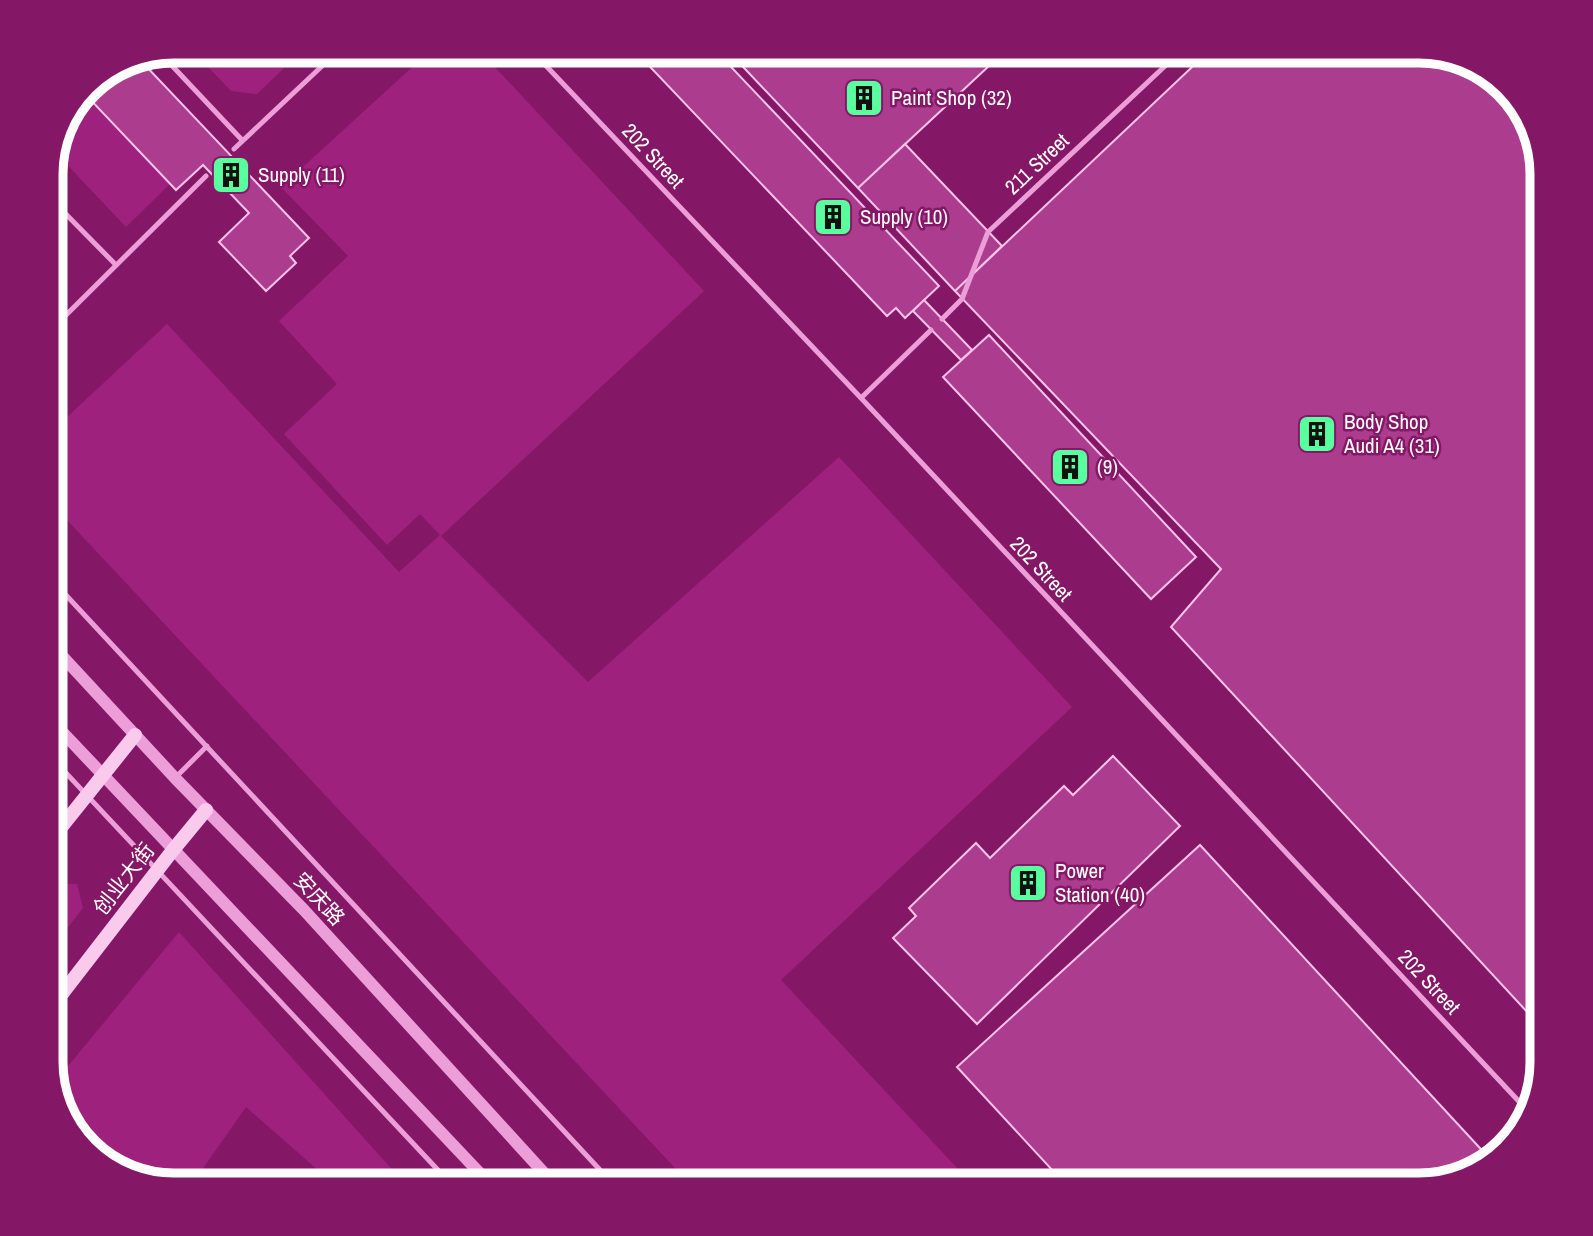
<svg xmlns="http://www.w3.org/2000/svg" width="1593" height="1236" font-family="'Archivo Narrow','Noto Sans SC',sans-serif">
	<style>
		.green { fill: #9e217d }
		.building { fill: #ac3d8e; stroke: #f9c3eb; stroke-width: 2 }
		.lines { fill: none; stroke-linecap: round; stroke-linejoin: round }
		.service { stroke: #ec9ed8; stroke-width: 5 }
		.tertiary { stroke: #ec9ed8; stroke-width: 12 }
		.secondary { stroke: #f9caec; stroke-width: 14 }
		.labels { text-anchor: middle; stroke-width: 5; stroke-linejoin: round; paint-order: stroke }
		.poi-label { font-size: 21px; fill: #fff; stroke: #851866; text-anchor: start }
		.street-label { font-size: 21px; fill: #fff; stroke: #851866 }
		.rim { fill: none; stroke: #fff; stroke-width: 9 }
	</style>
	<rect width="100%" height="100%" fill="#851866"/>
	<!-- green -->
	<path class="green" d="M193,51H302L257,94L231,91Z
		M413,51H480L704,291L441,536L588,682L839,457L1072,707L781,980L973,1185H691L51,503V432L167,324L399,572L440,535L420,514L387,545L284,434L337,384L279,321L348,256L281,187L420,60Z
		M84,93L170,184L126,227L55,152L64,119Z
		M51,232C66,250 69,277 51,294Z
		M57,884H77L83,908L51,949V892Z
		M179,932L406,1185H335L246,1107L192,1184L169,1175L147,1176L99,1160L64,1117L54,1083Z"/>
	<!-- building -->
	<path class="building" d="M635,51H716L939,286L905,318L896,308L887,316Z
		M728,51H1005L858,188Z
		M1209,51H1419L1494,76L1529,119L1542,174V1028L1171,627L1221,569L955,291Z
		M143,63L309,238L290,256L296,263L266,291L219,242L249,213L203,165L176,190L84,93L92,82Z
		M905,144L1002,246L955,291L858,188Z
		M924,300L972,350L961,360L913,311Z
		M989,335L1196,557L1151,599L943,377Z
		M1113,756L1180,826L977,1024L893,938L916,916L909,908L976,843L990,858L1064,786L1073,795Z
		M1200,845L1490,1159L1473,1173L1419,1185H1066L957,1067Z"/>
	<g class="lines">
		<!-- service -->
		<path class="service" d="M532,51L861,398L1526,1109
			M162,55L242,140
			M234,149L338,51
			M51,199L116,265
			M942,319L962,299L988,232L1181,51
			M51,330L206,176
			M861,398L931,330
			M51,579L614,1185
			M51,757L452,1185
			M175,778L207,746"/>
		<!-- tertiary -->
		<path class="tertiary" d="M51,644L175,778L304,910L555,1185
			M51,720L491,1185"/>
		<!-- secondary -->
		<path class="secondary" d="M51,840L135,735
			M51,1008L173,850L206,810"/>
	</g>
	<!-- icons -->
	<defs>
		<g id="building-square" transform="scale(2.0125)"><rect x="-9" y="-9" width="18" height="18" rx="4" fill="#59ff9f" stroke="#851866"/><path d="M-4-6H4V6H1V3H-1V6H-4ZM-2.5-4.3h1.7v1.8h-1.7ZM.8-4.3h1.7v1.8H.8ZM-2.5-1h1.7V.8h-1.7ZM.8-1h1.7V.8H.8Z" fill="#111"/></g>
	</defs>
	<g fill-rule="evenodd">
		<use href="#building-square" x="864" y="98"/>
		<use href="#building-square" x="231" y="175"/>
		<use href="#building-square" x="833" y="217"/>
		<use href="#building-square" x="1317" y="434"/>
		<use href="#building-square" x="1070" y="467"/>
		<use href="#building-square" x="1028" y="883"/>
	</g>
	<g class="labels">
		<!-- poi labels -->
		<g class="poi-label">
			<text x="891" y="105">Paint Shop (32)</text>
			<text x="258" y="182">Supply (11)</text>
			<text x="860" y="224">Supply (10)</text>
			<text x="1344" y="429">Body Shop<tspan x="1344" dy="24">Audi A4 (31)</tspan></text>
			<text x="1097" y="474">(9)</text>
			<text x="1055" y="878">Power<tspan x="1055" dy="24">Station (40)</tspan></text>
		</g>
		<!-- street labels -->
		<g class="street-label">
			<text transform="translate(653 156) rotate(47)" y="7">202 Street</text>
			<text transform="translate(1037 164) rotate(-43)" y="7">211 Street</text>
			<text transform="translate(1041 569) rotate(47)" y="7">202 Street</text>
			<text transform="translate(124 879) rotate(-52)" y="7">创业大街</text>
			<text transform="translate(319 899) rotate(47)" y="7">安庆路</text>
			<text transform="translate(1429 982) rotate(47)" y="7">202 Street</text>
		</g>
	</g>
	<!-- crop -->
	<path d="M0 0H1593V1236H0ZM174 63H1419A111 111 0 0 1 1530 174V1062A111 111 0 0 1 1419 1173H174A111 111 0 0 1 63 1062V174A111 111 0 0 1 174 63Z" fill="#851866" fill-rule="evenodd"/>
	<path class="rim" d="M174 63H1419A111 111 0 0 1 1530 174V1062A111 111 0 0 1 1419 1173H174A111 111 0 0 1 63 1062V174A111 111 0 0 1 174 63Z"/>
</svg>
